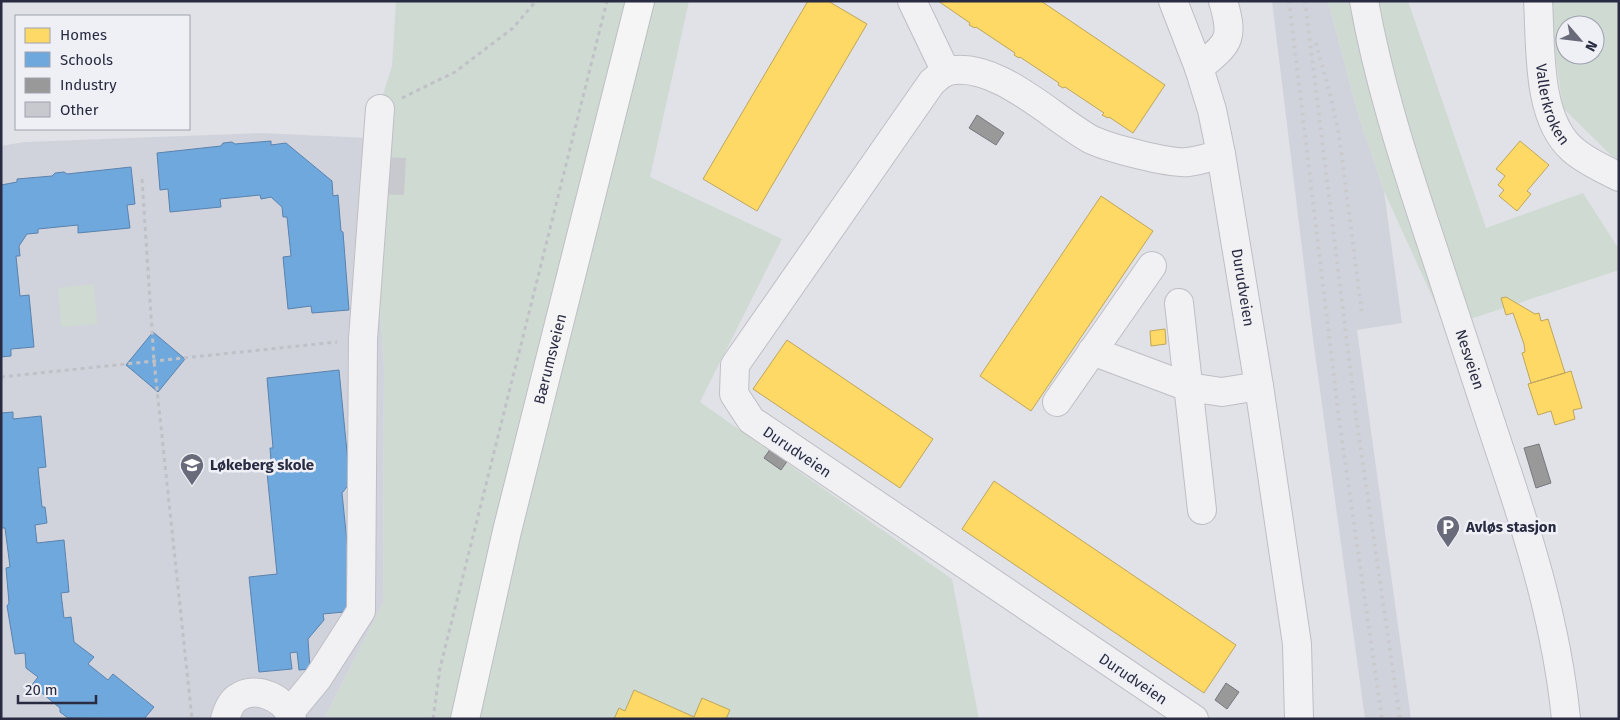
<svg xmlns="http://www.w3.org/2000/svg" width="1620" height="720" font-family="'Fira Sans',sans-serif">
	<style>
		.built { fill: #d1d3dc }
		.green { fill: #cfdad2; fill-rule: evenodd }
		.homes { fill: #ffd966; stroke: #bea55b }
		.schools { fill: #6fa8dc; stroke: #5a82ae }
		.industry { fill: #999; stroke: #77787f }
		.building { fill: #c8c9cf }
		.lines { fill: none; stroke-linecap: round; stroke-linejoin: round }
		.minor-casing { stroke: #bebfc5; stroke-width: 30 }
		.major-casing { stroke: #bdbfc5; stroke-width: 30 }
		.path { stroke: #c0c1c7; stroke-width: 3; stroke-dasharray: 4 4; stroke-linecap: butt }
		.minor { stroke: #f1f1f3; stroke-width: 28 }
		.major { stroke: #f5f5f6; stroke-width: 28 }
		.rail { stroke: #cacace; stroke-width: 4; stroke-dasharray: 2.5 5; stroke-linecap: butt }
		.labels { text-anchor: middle; stroke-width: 5; stroke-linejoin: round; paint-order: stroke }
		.street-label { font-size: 15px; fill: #282b41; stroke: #eff0f6 }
		.poi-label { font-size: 15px; font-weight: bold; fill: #282b41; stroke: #eff0f6; text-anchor: start }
	</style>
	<rect width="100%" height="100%" fill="#e1e2e7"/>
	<!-- built -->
	<path class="built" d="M1272,1H1328L1359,117L1384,191L1402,323L1357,330L1411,719H1365L1313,339Z
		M261,133L369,138L384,368L383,603L324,719H1V146L24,142Z"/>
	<!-- green -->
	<path class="green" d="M396,1H689L650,177L782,239L700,402L952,579L979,719H324L383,603L384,368L369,138L392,66Z
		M1328,1H1408L1486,228L1583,193L1619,249V270L1446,327L1384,191L1359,117Z
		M1550,1H1619V163L1563,108L1551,26ZM1565,25H1595V55H1565Z
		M94,284L97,324L61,327L58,288Z"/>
	<!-- homes -->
	<path class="homes" d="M808,1H828L867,24L757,211L703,179Z
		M934,1H1041L1165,85L1133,133L1109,117L1108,118L1102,115L1104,113L1065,87L1063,88L1058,85L1059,83L1020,57L1019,58L1014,55L1015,53L976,27L975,28L969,25L970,23L938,1Z
		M1520,141L1549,165L1527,191L1531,194L1517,211L1499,196L1504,190L1498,185L1505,176L1496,169Z
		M1101,196L1153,231L1031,411L980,376Z
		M1506,297L1535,314L1539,313L1541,321L1548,319L1565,373L1531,383L1522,353L1525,352L1524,344L1513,313L1506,315L1501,298Z
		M1165,329L1166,344L1151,346L1150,331Z
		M787,340L933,439L900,488L753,389Z
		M1571,371L1582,408L1573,410L1575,419L1555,425L1551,411L1538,415L1528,384Z
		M994,481L1236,645L1204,693L962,529Z
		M634,690L694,717L702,698L730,710L726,719H614L619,708L625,711Z"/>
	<!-- schools -->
	<path class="schools" d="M271,141V145L286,143L332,181L333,196L338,195L341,231L343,232L349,310L312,313L311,306L288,309L283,257L291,256L287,217H283L282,207L271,197L261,199L260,195L220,199L221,207L170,212L168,189L160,190L157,153L221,146L223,143L232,142L235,144Z
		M131,167L135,204L127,205L130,228L78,233V225L38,229V233L27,234L19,246L20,256H16L20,296L29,295L34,347L11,349V356L1,357V185L17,182V179L52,176L55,173L64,172L67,174Z
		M153,332L185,359L158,392L126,365Z
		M339,370L350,483L342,493L354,611L323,614L324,620L308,639L310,669L299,670L297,652L290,653L292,669L259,672L249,577L277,574L266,462H271L270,448H273L267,378Z
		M13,412V419L41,416L46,467L38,468L42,507H45L47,523L35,525L37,543L64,540L69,592L61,593L64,618L71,617L74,642L94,657L88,664L108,680L113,674L154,707L144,719L68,718L60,712V708L32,685L38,677L26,668L25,653L15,654L7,606L9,603L6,568L10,567L5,528H1V413Z"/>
	<!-- industry -->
	<path class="industry" d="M977,115L1004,133L996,145L969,128Z
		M1539,444L1551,483L1536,488L1524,448Z
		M771,448L788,460L781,470L764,458Z
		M1226,683L1239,692L1227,709L1215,700Z"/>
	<!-- building -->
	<path class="building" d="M384,157L406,158L404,195L382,194Z"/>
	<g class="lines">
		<!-- minor casing -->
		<g class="minor-casing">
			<g id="minor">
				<path d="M912,1L946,72"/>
				<path id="s1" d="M1173,1L1199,68L1212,110L1221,154L1259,386L1297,644L1299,719"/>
				<path id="s2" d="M1364,1C1378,79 1402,155 1427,230C1451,303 1475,376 1499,448C1529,536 1557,626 1566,719"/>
				<path id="s3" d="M1538,1C1541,45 1536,117 1572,149C1585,161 1604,169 1619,177"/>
				<path d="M1199,68C1228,43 1235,41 1223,1"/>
				<path d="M1179,303L1202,510"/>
				<path d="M1092,351L1188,387L1222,392L1259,386"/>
				<path d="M1057,402L1152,266"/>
				<path d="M290,712L318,678L361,611L363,339L380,109"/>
				<path d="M225,719C227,712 231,702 237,698C256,684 286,699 292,719"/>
				<path d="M1194,719L751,420L734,394L735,365L932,82C937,78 942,73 948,71C996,60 1053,119 1092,140C1110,148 1169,164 1188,162C1199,161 1211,157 1221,154"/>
			</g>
		</g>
		<!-- major casing -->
		<g class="major-casing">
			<g id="major">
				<path id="s4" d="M465,719L507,531L640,1"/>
			</g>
		</g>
		<!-- path -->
		<path class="path" d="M402,98L455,72L513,28L536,1
			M142,179L154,361L192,719
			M1,377L337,342
			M433,719L440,668L607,1"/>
		<!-- minor -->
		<use href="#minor" class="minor"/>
		<!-- major -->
		<use href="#major" class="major"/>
		<!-- rail -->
		<path class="rail" d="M1289,1L1339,419L1382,719
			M1305,1L1356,416L1400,719
			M1316,43L1330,94L1339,135L1362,314"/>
	</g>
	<!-- icons -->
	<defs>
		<g id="school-pin" transform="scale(1.25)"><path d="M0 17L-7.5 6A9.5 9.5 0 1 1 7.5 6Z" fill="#696b7b" stroke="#eff0f6"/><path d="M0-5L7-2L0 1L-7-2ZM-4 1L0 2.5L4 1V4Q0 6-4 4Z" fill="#fff"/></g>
		<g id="parking-pin" transform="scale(1.25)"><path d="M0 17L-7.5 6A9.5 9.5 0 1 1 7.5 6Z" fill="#696b7b" stroke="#eff0f6"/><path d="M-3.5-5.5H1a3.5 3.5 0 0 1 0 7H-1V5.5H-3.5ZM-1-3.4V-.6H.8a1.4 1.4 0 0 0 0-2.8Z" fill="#fff"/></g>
	</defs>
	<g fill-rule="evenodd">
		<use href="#school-pin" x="192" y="465"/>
		<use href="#parking-pin" x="1448" y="527"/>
	</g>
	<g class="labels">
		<!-- street labels -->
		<g class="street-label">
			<text dy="5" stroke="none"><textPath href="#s3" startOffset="105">Vallerkroken</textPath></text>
			<text dy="5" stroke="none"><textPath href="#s1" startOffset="296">Durudveien</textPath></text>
			<text dy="5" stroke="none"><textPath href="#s4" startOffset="370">Bærumsveien</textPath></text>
			<text dy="5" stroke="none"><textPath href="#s2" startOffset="374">Nesveien</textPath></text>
			<text transform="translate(797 452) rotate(34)" y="5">Durudveien</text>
			<text transform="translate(1133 679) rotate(34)" y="5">Durudveien</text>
		</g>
		<!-- poi labels -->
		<g class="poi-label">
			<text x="210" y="470">Løkeberg skole</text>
			<text x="1466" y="532">Avløs stasjon</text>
		</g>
	</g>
	<!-- border -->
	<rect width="1620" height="720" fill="none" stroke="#282b41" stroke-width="5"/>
	<!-- legend -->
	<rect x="15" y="15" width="175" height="115" fill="#eff0f6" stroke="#9fa1ae"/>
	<rect x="25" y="28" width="25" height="15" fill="#ffd966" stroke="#9fa1ae"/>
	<text x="60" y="40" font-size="15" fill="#282b41">Homes</text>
	<rect x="25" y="52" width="25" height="15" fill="#6fa8dc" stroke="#9fa1ae"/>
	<text x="60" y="65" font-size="15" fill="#282b41">Schools</text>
	<rect x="25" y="78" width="25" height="15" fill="#999999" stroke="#9fa1ae"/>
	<text x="60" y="90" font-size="15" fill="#282b41">Industry</text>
	<rect x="25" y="102" width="25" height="15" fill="#c8c9cf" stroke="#9fa1ae"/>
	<text x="60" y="115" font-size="15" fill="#282b41">Other</text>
	<!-- north arrow -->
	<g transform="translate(1580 40) rotate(118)"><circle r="24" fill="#eff0f6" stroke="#9fa1ae"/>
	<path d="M0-4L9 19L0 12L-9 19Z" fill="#696b7b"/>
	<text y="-8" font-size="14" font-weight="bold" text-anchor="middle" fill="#282b41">N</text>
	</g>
	<!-- scale -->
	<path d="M18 695v8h78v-8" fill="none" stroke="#282b41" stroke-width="2.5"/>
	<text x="25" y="695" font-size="15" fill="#282b41" stroke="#eff0f6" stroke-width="4" paint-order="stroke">20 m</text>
</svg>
